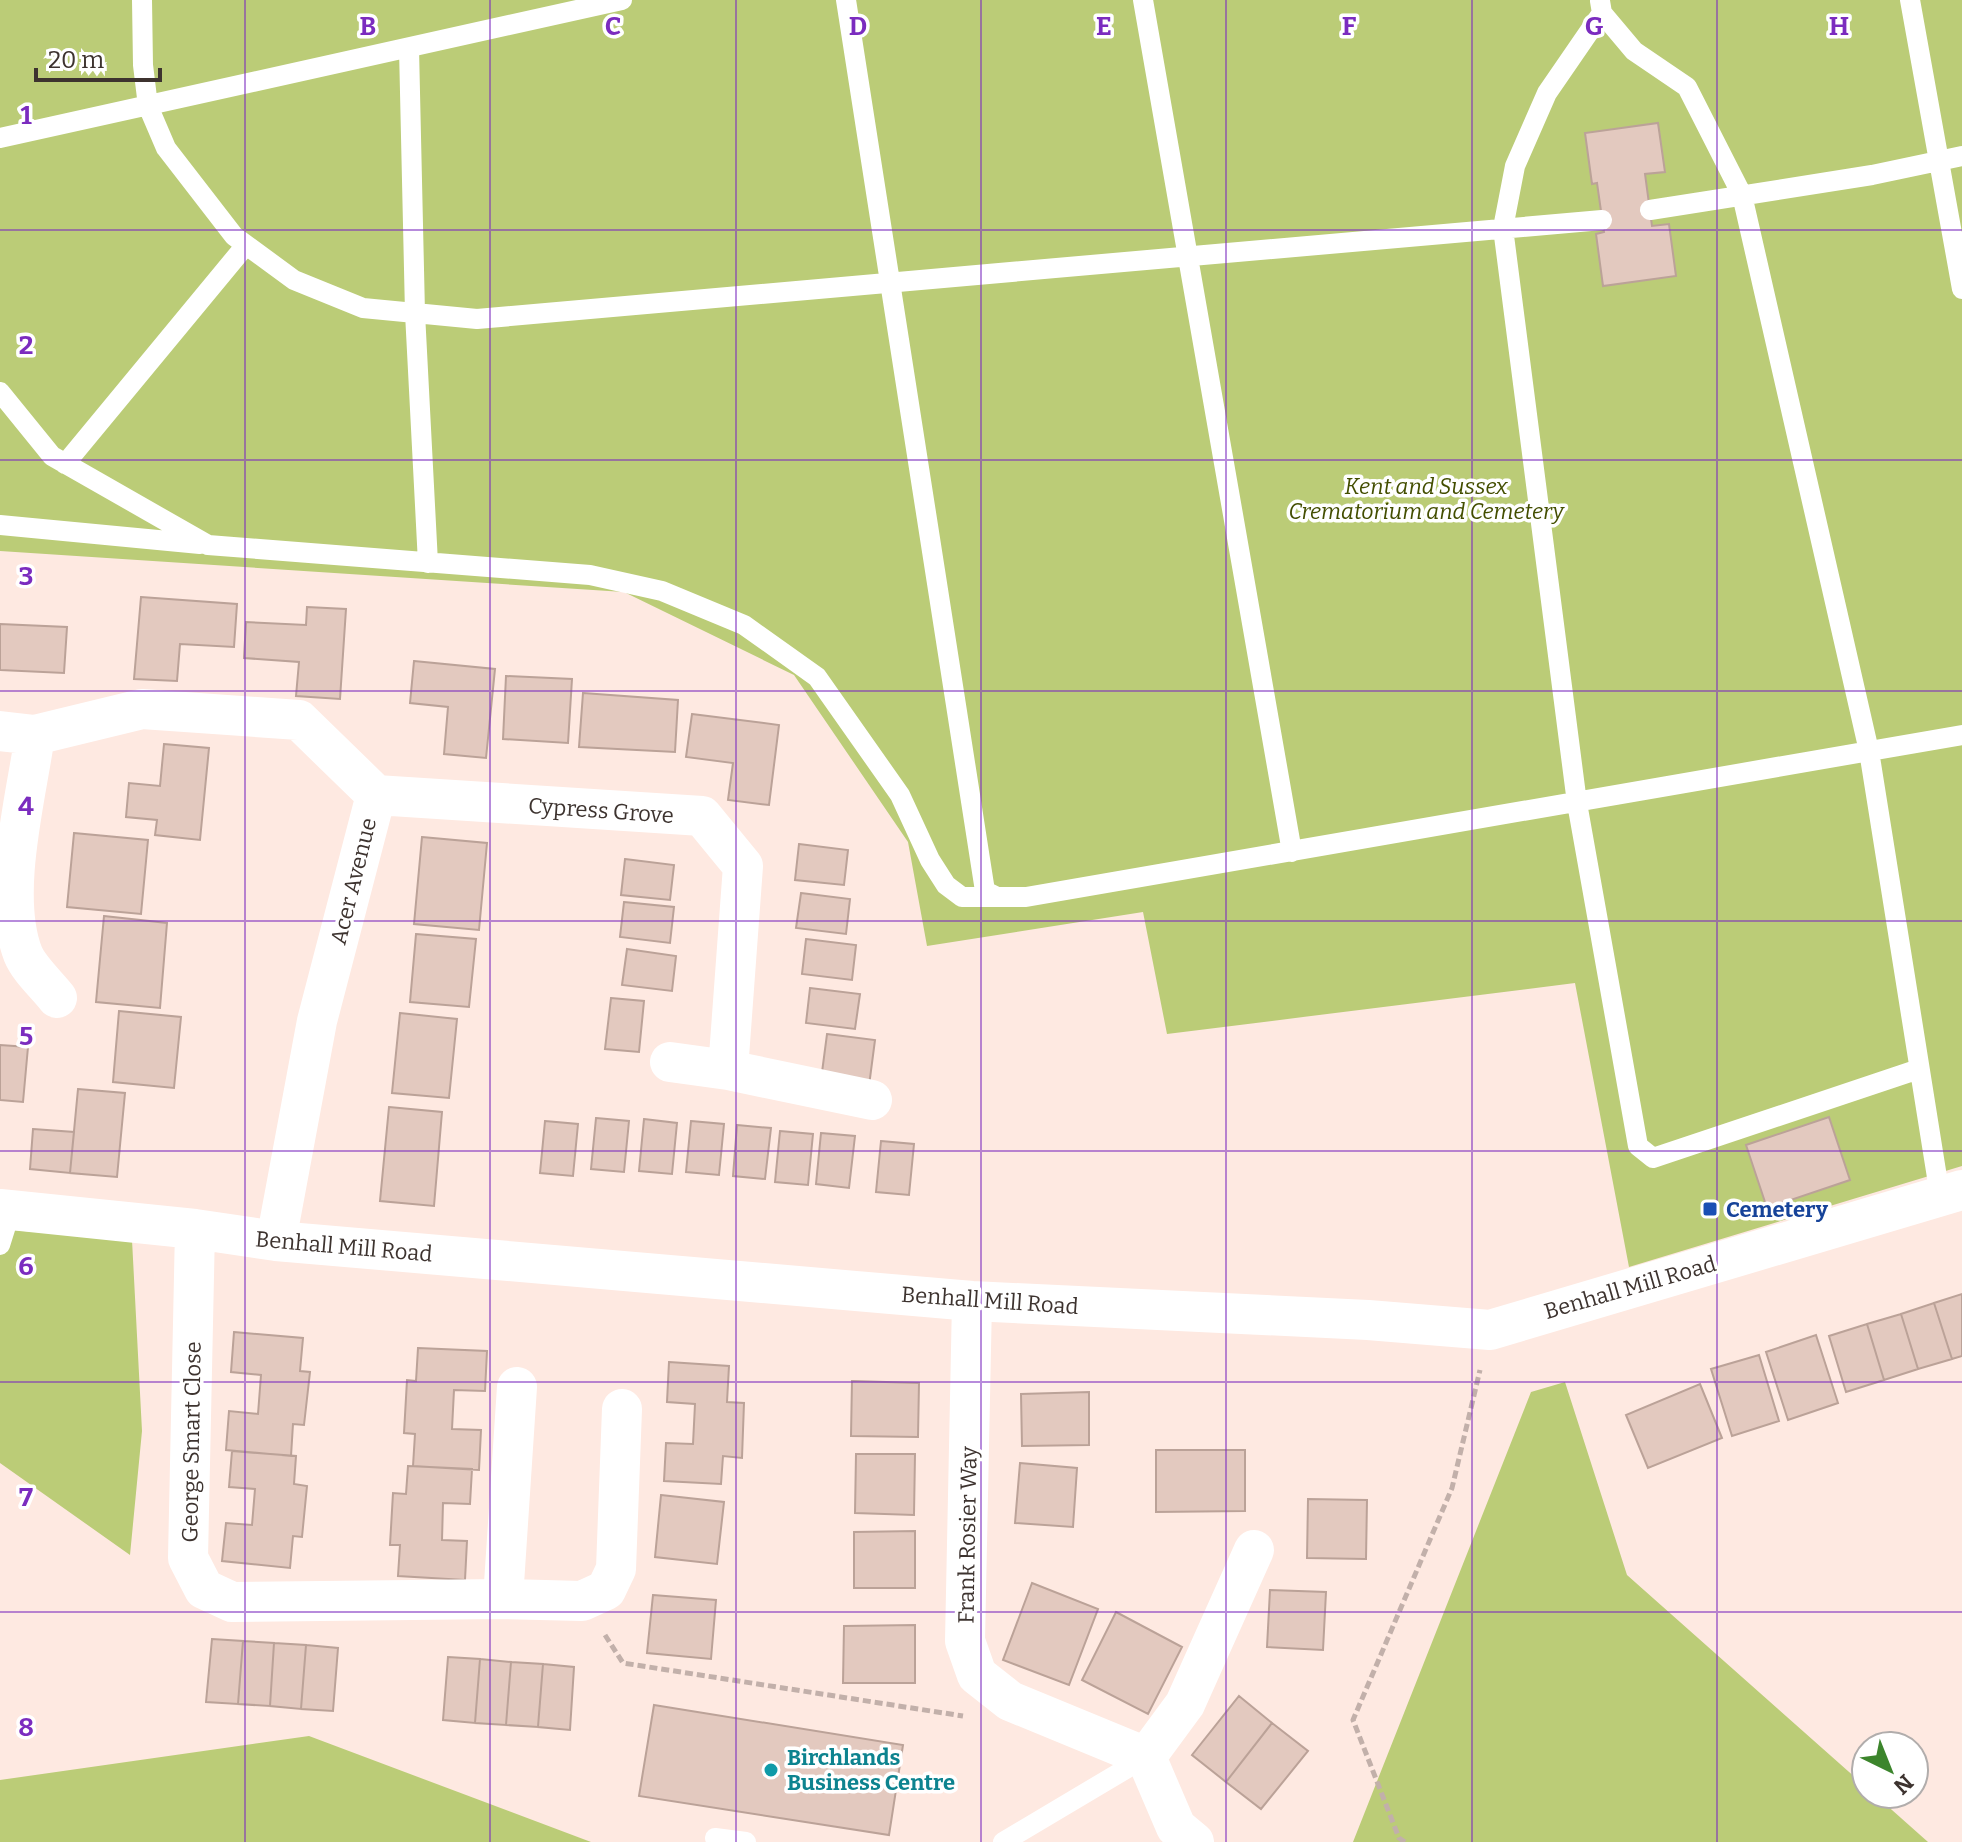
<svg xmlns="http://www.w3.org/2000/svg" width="1962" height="1842" font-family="Bitter,serif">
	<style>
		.green { fill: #bc7 }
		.building { fill: #e3c9bf; stroke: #bba298; stroke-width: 2 }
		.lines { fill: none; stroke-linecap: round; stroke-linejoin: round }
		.path { stroke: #c2b0aa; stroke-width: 5; stroke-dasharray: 8 4; stroke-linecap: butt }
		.service { stroke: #fff; stroke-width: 20 }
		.minor { stroke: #fff; stroke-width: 40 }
		.grid { fill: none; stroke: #7b2cbf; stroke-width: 2; stroke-opacity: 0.55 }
		.transit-dot { fill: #1a4fb4; stroke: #fff; stroke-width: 3 }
		.culture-dot { fill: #0f9aa8; stroke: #fff; stroke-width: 3 }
		.labels { text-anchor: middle; stroke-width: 7; stroke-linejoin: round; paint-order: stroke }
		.park-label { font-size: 22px; font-style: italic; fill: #434e00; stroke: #fff }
		.street-label { font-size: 22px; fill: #3d332f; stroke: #fff }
		.transit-label { font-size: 22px; font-weight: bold; fill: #164399; stroke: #fff; text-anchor: start }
		.culture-label { font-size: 22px; font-weight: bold; fill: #0d838f; stroke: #fff; text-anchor: start }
		.grid-label { font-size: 26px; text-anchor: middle; font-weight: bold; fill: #7b2cbf; stroke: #fff; stroke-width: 7; stroke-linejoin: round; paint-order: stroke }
	</style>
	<rect width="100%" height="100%" fill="#fee9e1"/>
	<!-- green -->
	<path class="green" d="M0,0H1962V1166L1629,1267L1575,983L1167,1034L1143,912L927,946L908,842L794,675L624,592L0,551Z
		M0,1229L132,1240L142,1431L130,1555L0,1463Z
		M1565,1382L1627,1575L1866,1787V1794H1874L1928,1842H1353L1531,1392Z
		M309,1736L591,1842H0V1780Z"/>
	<!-- building -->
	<path class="building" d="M1658,123L1665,172L1645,174L1652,226L1669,224L1676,276L1603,286L1596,234L1604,232L1597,183L1592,184L1585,133Z
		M141,597L237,604L234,647L180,644L177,681L134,679Z
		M307,607L346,609L340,699L296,696L299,662L244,658L246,622L306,625Z
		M0,624L67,627L64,673L0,670Z
		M414,661L495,669L486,758L444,754L448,707L410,703Z
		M506,676L572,679L568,743L503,739Z
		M583,693L678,700L675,752L579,747Z
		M692,714L779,725L769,805L728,800L733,763L686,757Z
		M164,744L209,748L200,840L155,835L157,820L126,817L129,783L160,786Z
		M74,833L148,840L141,914L67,907Z
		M422,837L487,843L479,930L414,924Z
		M799,844L848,850L844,885L795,880Z
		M625,859L674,865L670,900L621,895Z
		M801,893L850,899L846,934L796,928Z
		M624,902L674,907L670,943L620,937Z
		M104,916L167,923L160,1008L96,1002Z
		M416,934L476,939L469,1007L410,1002Z
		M806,939L856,945L852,980L802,974Z
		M627,949L676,956L672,991L622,985Z
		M810,988L860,994L855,1029L806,1023Z
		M611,998L644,1001L639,1052L605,1049Z
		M119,1011L181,1017L174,1088L113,1082Z
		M400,1013L457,1019L449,1098L392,1093Z
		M827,1034L875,1040L869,1086L821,1080Z
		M0,1045L28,1047L23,1102L0,1100Z
		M78,1089L125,1093L117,1177L70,1173Z
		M389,1107L442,1112L434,1206L380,1201Z
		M1829,1117L1850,1180L1767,1208L1746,1145Z
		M596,1118L629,1121L624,1172L591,1169Z
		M644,1119L677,1123L672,1174L639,1171Z
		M545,1121L578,1124L573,1176L540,1173Z
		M691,1121L724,1124L719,1175L686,1172Z
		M737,1125L771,1128L765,1179L733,1176Z
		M33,1129L74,1132L70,1173L30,1169Z
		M780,1131L813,1134L808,1185L775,1182Z
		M821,1133L855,1136L849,1188L816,1184Z
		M881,1141L914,1144L909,1195L876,1192Z
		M1962,1294V1356L1952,1359L1934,1303Z
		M1934,1303L1952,1359L1918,1369L1901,1314Z
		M1901,1314L1918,1369L1884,1380L1867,1324Z
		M1867,1324L1884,1380L1846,1392L1829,1336Z
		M234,1332L303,1338L300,1371L310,1372L304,1425L293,1424L291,1456L226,1450L229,1411L258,1414L261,1375L231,1372Z
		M1816,1335L1838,1403L1788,1420L1766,1352Z
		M418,1348L487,1351L485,1391L454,1390L452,1429L481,1430L479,1470L413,1466L415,1434L404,1433L407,1380L416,1381Z
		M1759,1355L1779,1421L1732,1436L1711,1369Z
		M669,1362L729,1366L727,1402L744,1403L742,1458L723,1456L721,1484L664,1481L666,1443L693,1444L695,1404L667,1402Z
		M852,1381L919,1383L918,1437L851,1436Z
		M1700,1384L1722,1438L1648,1468L1626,1415Z
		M1089,1392V1445L1022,1446L1021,1394Z
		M1156,1450H1245V1511L1156,1512Z
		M232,1451L296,1456L294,1484L307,1486L302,1537L293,1536L290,1568L222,1561L226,1523L252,1525L255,1489L229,1487Z
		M856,1454H915L914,1515L855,1513Z
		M1020,1463L1077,1468L1073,1527L1015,1523Z
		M408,1466L472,1469L470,1504L443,1503L442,1540L467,1541L465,1580L398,1576L400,1545H390L393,1493L406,1494Z
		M661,1495L724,1502L717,1564L655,1557Z
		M1308,1499L1367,1500L1366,1559L1307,1558Z
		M915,1531V1588H854V1532Z
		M1032,1583L1098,1609L1069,1685L1003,1660Z
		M1270,1590L1326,1592L1323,1650L1267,1647Z
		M653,1595L716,1600L711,1659L647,1653Z
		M1116,1612L1182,1647L1148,1714L1082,1680Z
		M915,1625V1683H843L844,1626Z
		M212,1639L243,1641L238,1704L206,1702Z
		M243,1641L274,1643L270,1706L238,1704Z
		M274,1643L306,1645L301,1709L270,1706Z
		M306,1645L338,1648L333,1711L301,1709Z
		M448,1657L480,1659L475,1723L443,1720Z
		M480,1659L511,1662L506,1725L475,1723Z
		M511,1662L543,1664L538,1727L506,1725Z
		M543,1664L574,1667L570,1730L538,1727Z
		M1239,1696L1272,1723L1226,1782L1192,1755Z
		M654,1705L903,1745L889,1835L639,1796Z
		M1272,1723L1308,1751L1261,1809L1226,1782Z"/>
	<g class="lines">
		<!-- path -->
		<path class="path" d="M605,1635L623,1663L963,1716
			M1405,1842L1399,1838L1353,1720L1452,1488L1480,1370"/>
		<!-- service -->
		<path class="service" d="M142,0L143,65L148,106L166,148L234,236L294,280L363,308L477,319L1602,220
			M846,0L985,891L997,897
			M1143,0L1292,852
			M1910,0L1962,289
			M1600,1L1602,13L1634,51L1687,87L1742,195L1869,751L1940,1196
			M1602,13L1547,93L1515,166L1503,228L1577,803L1638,1146L1653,1158L1919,1069
			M409,48L415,313L428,563
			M0,138L622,0
			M1650,210L1872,175L1962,156
			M0,392L52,456L208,545L590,575L662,591L744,625L817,677L900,795L930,860L946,885L962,897H1026L1962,735
			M65,464L246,245
			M0,525L200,544
			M0,1245L11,1210
			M715,1838L746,1842
			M1003,1842L1146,1757"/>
		<!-- minor -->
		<path class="minor" d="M0,731L35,735L142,709L299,720L376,795L317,1021L276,1241
			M35,735C26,798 0,894 23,954C29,969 47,985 57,998
			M376,795L702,816L743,866L728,1070
			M670,1062L728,1070L872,1100
			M0,1209L195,1229L276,1241L972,1301L1368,1320L1490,1330L1962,1190
			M195,1229L188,1558L204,1589L232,1602L503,1599L582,1601L606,1590L616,1569L622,1409
			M972,1301L965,1641L977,1675L1010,1701L1146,1757L1176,1827L1194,1842
			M503,1599L517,1387
			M1146,1757L1185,1704L1254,1550"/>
	</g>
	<!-- grid -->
	<path class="grid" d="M245,0V1842M490,0V1842M736,0V1842M981,0V1842M1226,0V1842M1472,0V1842M1717,0V1842M0,230H1962M0,460H1962M0,691H1962M0,921H1962M0,1151H1962M0,1382H1962M0,1612H1962"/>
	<!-- markers -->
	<rect class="transit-dot" x="1702" y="1201" width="16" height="16" rx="4"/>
	<circle class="culture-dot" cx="771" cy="1770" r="8"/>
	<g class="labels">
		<!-- park labels -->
		<g class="park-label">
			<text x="1426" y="494">Kent and Sussex<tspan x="1426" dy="25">Crematorium and Cemetery</tspan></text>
		</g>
		<!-- street labels -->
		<g class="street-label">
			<text transform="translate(601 810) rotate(4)" y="8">Cypress Grove</text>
			<text transform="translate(353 881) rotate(-76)" y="8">Acer Avenue</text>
			<text transform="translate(344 1246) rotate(5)" y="8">Benhall Mill Road</text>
			<text transform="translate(1630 1287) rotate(-16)" y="8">Benhall Mill Road</text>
			<text transform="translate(990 1300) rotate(4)" y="8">Benhall Mill Road</text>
			<text transform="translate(191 1442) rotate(-89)" y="8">George Smart Close</text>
			<text transform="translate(967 1535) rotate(-89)" y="8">Frank Rosier Way</text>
		</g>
		<!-- transit labels -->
		<g class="transit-label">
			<text x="1726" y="1217">Cemetery</text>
		</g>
		<!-- culture labels -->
		<g class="culture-label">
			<text x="787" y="1765">Birchlands<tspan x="787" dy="25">Business Centre</tspan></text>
		</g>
	</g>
	<g class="grid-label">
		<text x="368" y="35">B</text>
		<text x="613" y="35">C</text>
		<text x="858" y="35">D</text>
		<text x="1104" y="35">E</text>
		<text x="1349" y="35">F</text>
		<text x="1594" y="35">G</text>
		<text x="1839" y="35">H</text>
		<text x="26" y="124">1</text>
		<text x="26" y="354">2</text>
		<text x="26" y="585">3</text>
		<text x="26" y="815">4</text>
		<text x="26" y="1045">5</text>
		<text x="26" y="1275">6</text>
		<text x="26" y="1506">7</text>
		<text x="26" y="1736">8</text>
	</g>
	<!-- north arrow -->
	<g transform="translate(1890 1770) rotate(137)"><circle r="38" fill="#ffffff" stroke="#b1adac" stroke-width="2"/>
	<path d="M0-6L14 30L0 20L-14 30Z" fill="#3c852c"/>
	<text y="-12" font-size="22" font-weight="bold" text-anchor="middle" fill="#3d332f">N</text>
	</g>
	<!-- scale -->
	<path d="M36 68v12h124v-12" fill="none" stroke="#3d332f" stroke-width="4"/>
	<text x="48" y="68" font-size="24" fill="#3d332f" stroke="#ffffff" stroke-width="6" paint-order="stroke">20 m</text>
</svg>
